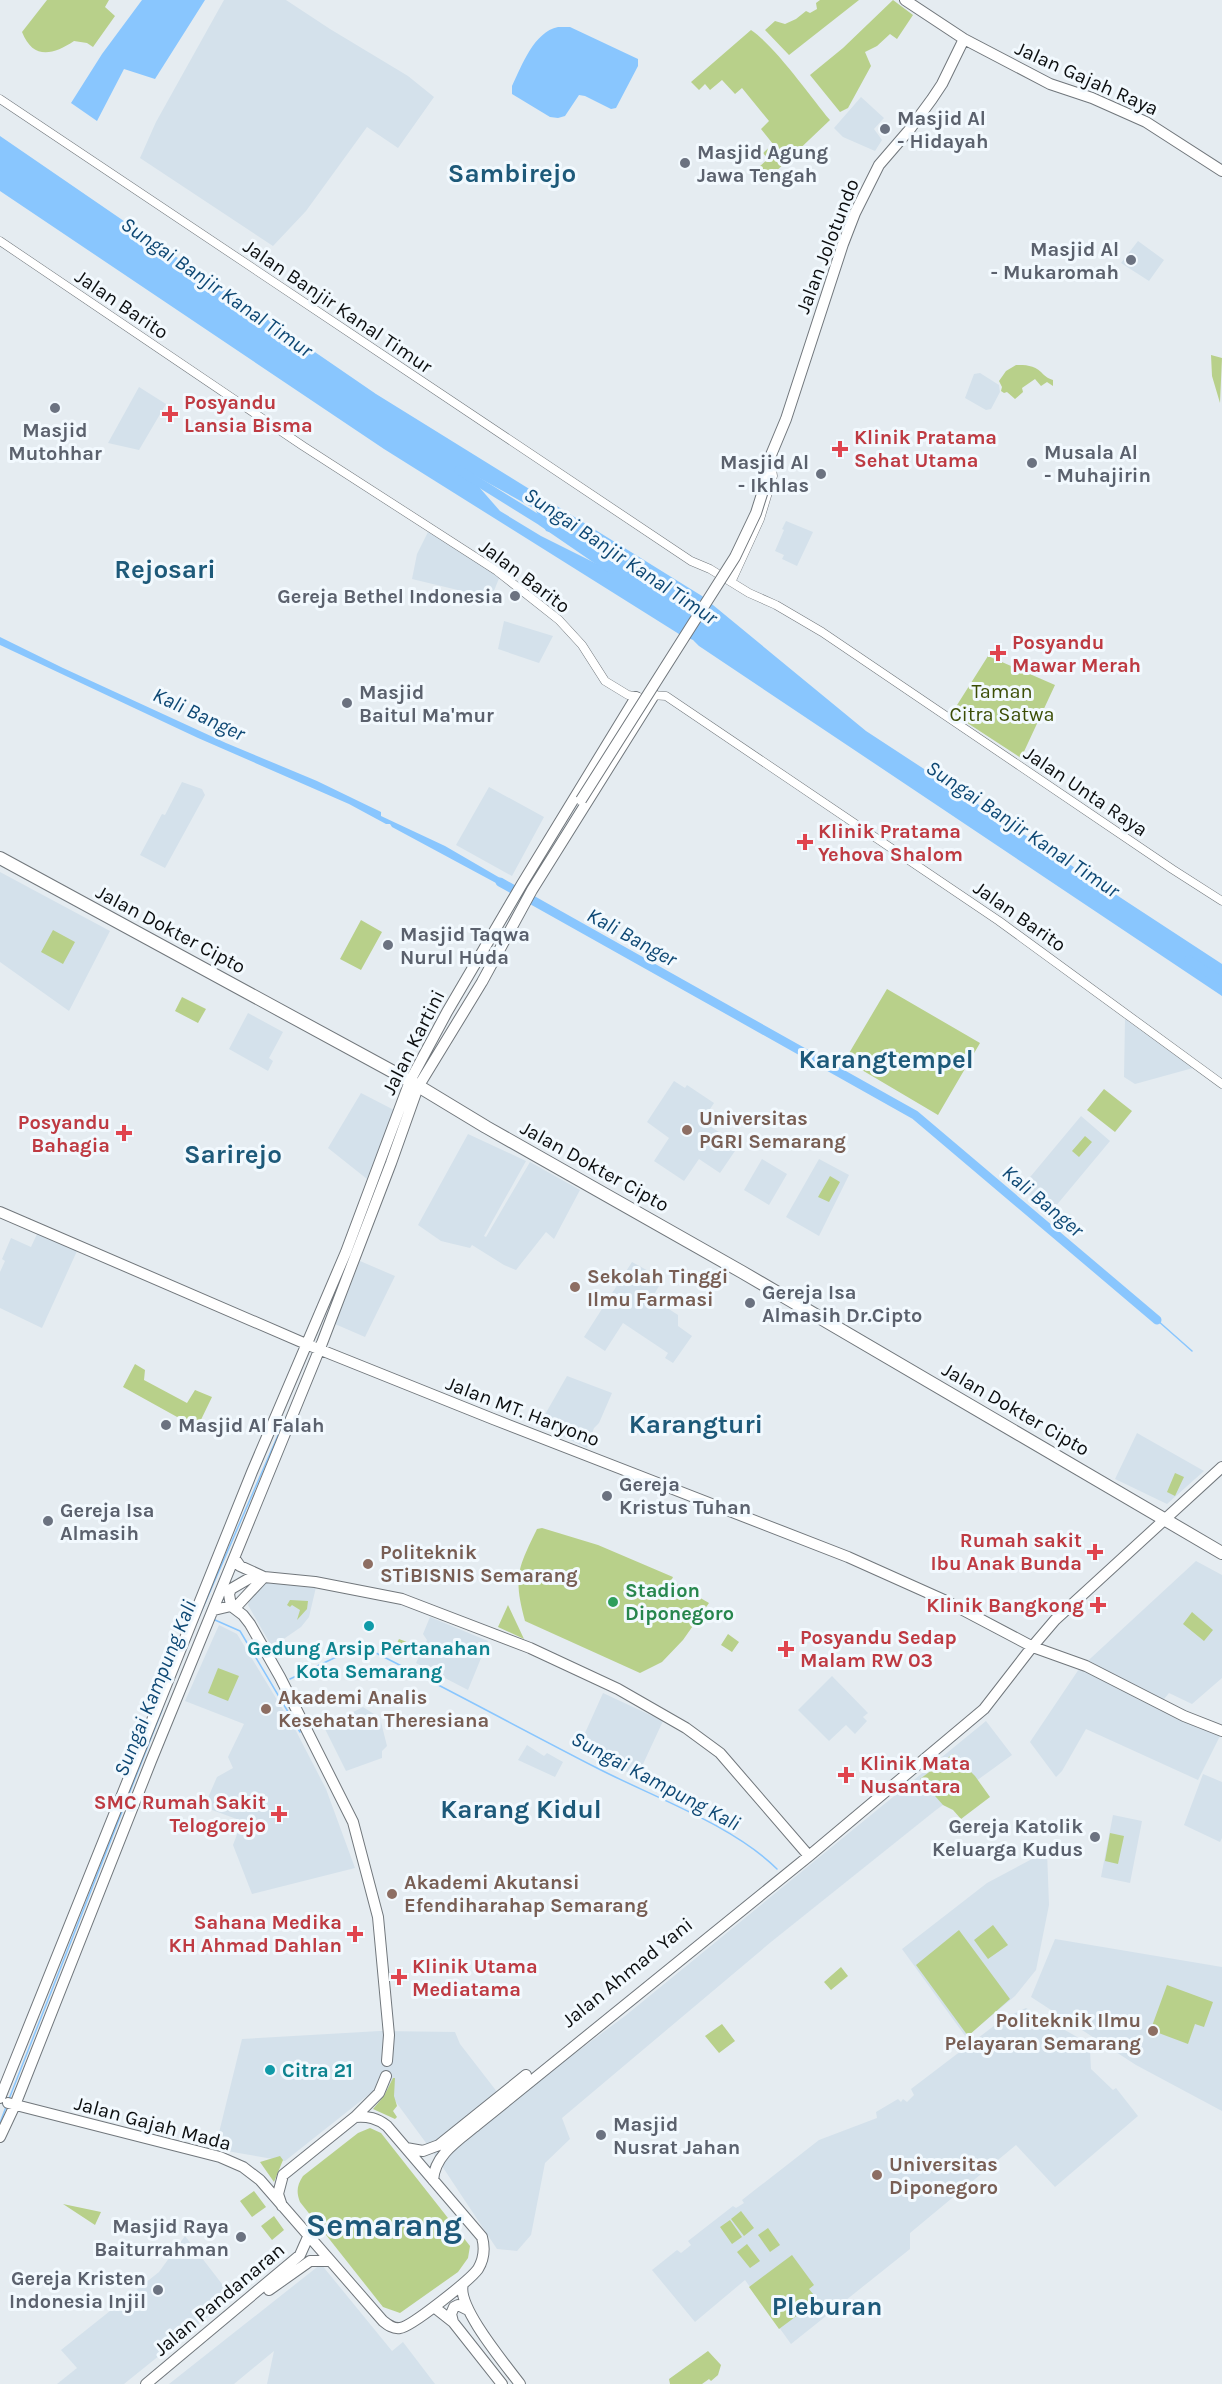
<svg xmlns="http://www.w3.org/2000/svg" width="1222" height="2384" font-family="Karla,sans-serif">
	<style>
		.built { fill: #d4e1eb }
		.green { fill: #b8d08a }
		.water { fill: #89c6fe; fill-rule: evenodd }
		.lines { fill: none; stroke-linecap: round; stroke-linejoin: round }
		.stream { stroke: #89c6fe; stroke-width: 1.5 }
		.river { stroke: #89c6fe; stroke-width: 9 }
		.minor-casing { stroke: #71777c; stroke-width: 9 }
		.major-casing { stroke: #71777c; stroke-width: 12 }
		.highway-casing { stroke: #71777c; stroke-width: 14 }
		.minor { stroke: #fff; stroke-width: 8 }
		.major { stroke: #fff; stroke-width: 10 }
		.highway { stroke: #fff; stroke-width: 12 }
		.major-bridge-casing { stroke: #71777c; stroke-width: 12; stroke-linecap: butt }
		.major-bridge { stroke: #fff; stroke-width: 10 }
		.worship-dot { fill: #6b7280; stroke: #f2f9fe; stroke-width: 2 }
		.health-dot { fill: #e0444e; stroke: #f2f9fe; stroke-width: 2 }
		.education-dot { fill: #8d6e63; stroke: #f2f9fe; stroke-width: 2 }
		.leisure-dot { fill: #2e9e5b; stroke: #f2f9fe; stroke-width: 2 }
		.culture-dot { fill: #0f9aa8; stroke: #f2f9fe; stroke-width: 2 }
		.labels { text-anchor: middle; stroke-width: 6; stroke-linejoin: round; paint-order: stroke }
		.street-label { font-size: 20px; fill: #0c0e0f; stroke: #f2f9fe }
		.worship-label { font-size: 20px; font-weight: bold; fill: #5b616d; stroke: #f2f9fe; text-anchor: start }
		.health-label { font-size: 20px; font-weight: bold; fill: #be3a42; stroke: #f2f9fe; text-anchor: start }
		.park-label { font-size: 20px; fill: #3b4d05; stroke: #f2f9fe }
		.education-label { font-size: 20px; font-weight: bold; fill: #785e54; stroke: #f2f9fe; text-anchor: start }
		.leisure-label { font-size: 20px; font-weight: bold; fill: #27864d; stroke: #f2f9fe; text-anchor: start }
		.culture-label { font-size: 20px; font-weight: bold; fill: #0d838f; stroke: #f2f9fe }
		.water-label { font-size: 21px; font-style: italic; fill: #0e4874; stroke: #f2f9fe }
		.district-label { font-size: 26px; font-weight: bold; fill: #1d5979; stroke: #f2f9fe }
		.town-label { font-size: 32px; font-weight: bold; fill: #1d5979; stroke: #f2f9fe }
	</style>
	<rect width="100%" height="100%" fill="#e5ecf1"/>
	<!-- built -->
	<path class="built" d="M224,0H286L330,29L408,76L434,97L398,148L367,127L306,211L273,246L140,158L156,122Z
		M861,97L884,118L874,129L882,140L875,151L843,137L834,128Z
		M1138,241L1164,260L1149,281L1121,263Z
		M980,373L999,385L1000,392L991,409L986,410L965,398L974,374Z
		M139,387L166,404L139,450L108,443Z
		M786,521L813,532L797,566L782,559L784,555L775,551L784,530L782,529Z
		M428,532L500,576L491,598L412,579L417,554Z
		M504,621L553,636L539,663L498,649Z
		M182,782L202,789L205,795L165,868L140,855L162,814L165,815Z
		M489,787L544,817L512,876L456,845Z
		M0,872L110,931L69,1011L0,962Z
		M248,1013L283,1032L269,1058L273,1061L268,1071L229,1049Z
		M1125,1019L1193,1068L1135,1084L1124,1077Z
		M674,1081L685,1088L687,1085L714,1103L702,1121L739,1145L720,1173L699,1159L684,1181L654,1161L669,1138L647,1122Z
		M361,1093L394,1110L367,1179L328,1148Z
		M1081,1116L1110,1141L1050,1213L1021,1188Z
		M468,1134L526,1161L484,1236L486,1237L530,1162L580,1190L554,1239L546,1232L516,1270L504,1265L472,1245L470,1248L441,1241L418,1225Z
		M762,1159L787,1174L769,1205L744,1190Z
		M819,1159L849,1175L819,1236L786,1217Z
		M38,1232L77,1251L42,1328L0,1308V1272L5,1261L2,1259L11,1238L31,1247Z
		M360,1261L395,1276L365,1337L335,1324Z
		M632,1262L663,1279L652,1298L678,1315V1326L692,1336L673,1363L665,1358L668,1353L623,1323L605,1351L584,1337Z
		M567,1376L612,1393L599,1423L594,1428L587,1448L539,1425Z
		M1137,1433L1204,1471L1167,1504L1115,1479Z
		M1196,1561L1222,1575V1678L1192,1704L1169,1693L1160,1704L1220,1736L1198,1780L1086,1729L1062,1771L1056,1777L1030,1742L1079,1669Z
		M266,1583L316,1587L309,1617L301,1627L272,1647L248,1605L250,1596Z
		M430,1617L488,1641L468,1690L416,1663L427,1640L423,1634Z
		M219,1625L237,1634L296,1731L326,1789L355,1868L252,1894L233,1845L242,1821L204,1807L217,1777L233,1768L228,1757L244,1724L185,1701Z
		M832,1676L868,1713L863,1717L867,1721L855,1734L846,1725L829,1741L798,1710Z
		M603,1693L663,1721L637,1777L580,1749L583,1743L581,1742Z
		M363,1707L380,1718L387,1746L382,1751V1758L346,1771L324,1727Z
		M986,1721L1012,1755L936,1810L771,1942L562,2118L570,2139L545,2163L531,2235L517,2251L497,2249L432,2151L390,2094L377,2088L285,2161L215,2149L242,2039L380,2031L455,2032L460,2044L508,2106L531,2086L625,2016Z
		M527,1745L544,1756L547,1753L563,1762L555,1777L518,1760Z
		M1203,1774L1222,1782V1838L1220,1842L1184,1825Z
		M1113,1815L1142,1821L1130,1883L1101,1877Z
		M1047,1851L1049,1905L1036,1970L1015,1996L966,2037L902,1949L987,1883Z
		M1055,1939L1222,1967V2111L1136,2065L1031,1997Z
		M1026,2008L1086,2042L1090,2051L1091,2069L1113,2090L1116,2088L1138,2116L1055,2187L1016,2145L910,2233V2249L791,2344L745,2280L695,2322L652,2270L677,2250L681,2253L691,2245L688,2241L733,2206L736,2208L744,2203L742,2200L819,2140L877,2118L876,2112L898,2099L901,2102L903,2099L907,2102L914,2095L911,2089L1003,2019Z
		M185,2236L232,2297L124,2384H57L77,2368L61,2350L159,2272Z
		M321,2264L392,2351L403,2342L435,2384H267L274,2351L234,2384H169Z"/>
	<!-- green -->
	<path class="green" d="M47,0H109L105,7L115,16L93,47L87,43L74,41C53,55 33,60 22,32Z
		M820,0H859L789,55L765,30L775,21L785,24L796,19L806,11L810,13L817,9L816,3Z
		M893,0L913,15L897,39L890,34L877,46L865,52L871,66L848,108L840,112L810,75L843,48Z
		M751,30C776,47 809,95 830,120L769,178L759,167L768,159L763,153L773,144L761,129L769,121L742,88L735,94L722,80L710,90L705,84L699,90L691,82Z
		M1211,355L1222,358L1220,403L1212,376Z
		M1016,365C1025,365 1034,365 1041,372C1045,376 1047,378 1053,380V386L1047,382L1041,386L1035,379L1022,388L1023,392L1015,399L1007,392L1004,393L1001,391L1002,387L999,381L1006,371Z
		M988,656L1055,685L1021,758L952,713Z
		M361,920L382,932L361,970L340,959Z
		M53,930L75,942L63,964L41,952Z
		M887,989L980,1043L938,1115L845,1060Z
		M182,997L206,1009L198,1023L175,1011Z
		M1104,1089L1132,1111L1115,1132L1087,1110Z
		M1085,1136L1092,1142L1079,1157L1072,1151Z
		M830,1176L840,1182L829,1202L818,1197Z
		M135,1364L145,1370L144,1380L187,1403L195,1390L212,1397L197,1428L123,1387Z
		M1175,1473L1184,1477L1175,1496L1167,1492Z
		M542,1528L598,1545L673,1577L671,1581L709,1603L683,1640L662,1662L640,1673L525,1621C513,1577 518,1568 537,1529Z
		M290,1600L308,1601L307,1609L297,1620L300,1610L292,1605L290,1607L287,1605Z
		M508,1605L524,1639L498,1627Z
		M1192,1612L1213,1630L1204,1641L1183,1624Z
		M728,1634L739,1642L732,1652L721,1645Z
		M399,1639L422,1648L417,1658L394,1649Z
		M218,1668L239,1676L228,1701L208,1693Z
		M953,1754L975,1776L990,1797L961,1819L953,1810L943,1805L920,1779Z
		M1110,1833L1124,1836L1118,1864L1105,1861Z
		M993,1925L1008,1945L988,1959L974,1940Z
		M959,1930L1010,1999L968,2036L916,1965Z
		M841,1967L848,1976L831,1990L824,1982Z
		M1167,1985L1213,2002L1204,2027L1195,2024L1188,2044L1156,2032L1158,2028L1152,2026Z
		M722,2024L735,2041L719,2053L705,2036Z
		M393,2078H395L394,2096L397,2106L393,2111L397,2117L395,2119L373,2109L384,2096Z
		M370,2128L381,2133L470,2246L468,2258L458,2272L400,2313L383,2307L300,2202C296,2192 297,2185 303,2176L358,2133Z
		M280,2156L283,2160L274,2182L260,2162Z
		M254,2191L266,2207L252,2217L240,2201Z
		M63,2204L101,2212L95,2225Z
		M741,2211L754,2228L744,2236L731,2219Z
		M274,2216L284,2230L272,2240L261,2226Z
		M730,2220L742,2237L732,2244L720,2227Z
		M768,2228L780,2245L770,2252L758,2235Z
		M747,2244L760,2261L750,2268L737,2252Z
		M792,2255L814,2285L809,2289L818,2300L779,2329L749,2287Z
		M708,2351L721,2365L718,2375L711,2381L709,2379L702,2384H670L669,2379Z"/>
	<!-- water -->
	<path class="water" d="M142,0H205L155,79L124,69L97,121L71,103L102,54Z
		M558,27H570L638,59V66L616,108L611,109L585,96L579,95L565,116L558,118L550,117L512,94V86C522,65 534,32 558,27Z
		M0,136L376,394L702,596L866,731L1222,964V996L699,646L693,640L679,634L384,449L0,191ZM463,469L535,509L546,531L571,539L581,551L601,560L603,567L541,536L500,511L472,479L460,471Z
		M0,637L63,668L226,743L317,781L381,812V816L445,846L512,885L509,890L392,827L390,824H386L349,804L198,738L0,645Z"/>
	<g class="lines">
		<!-- stream -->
		<path class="stream" d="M1157,1320L1192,1351
			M198,1619L286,1417
			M215,1620L240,1631L300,1732
			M290,1679L351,1650H370C446,1688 521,1729 597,1768C653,1797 733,1825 777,1869
			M9,2099L162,1710
			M0,2123L6,2107"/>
		<!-- river -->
		<path class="river" d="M459,470L541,521L611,569
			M500,882L915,1115L1157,1320
			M1189,960L1222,982"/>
		<!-- minor casing -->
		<g class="minor-casing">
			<path id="minor" d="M0,99L691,561L710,569L749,593L776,605L822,632L1172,869L1222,901
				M0,241L303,446L497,571L559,620L582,645L605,681L628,695L639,697
				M733,578L760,519L773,476L772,469
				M651,695L666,696L999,921L1222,1084"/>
		</g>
		<!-- major casing -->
		<g class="major-casing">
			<path id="major" d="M905,0L964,39L1050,84L1092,98L1146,122L1222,171
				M768,475L766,467L786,419L843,244L855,213L879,165L910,129L932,99L942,84L964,39
				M0,1212L306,1344L493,1419L848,1557L944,1600L1033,1647L1086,1666L1184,1716L1222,1731
				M235,1559L240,1566L264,1577L315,1582L402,1599L530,1648L618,1689L686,1728L720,1753L809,1856
				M231,1606L229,1594L231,1589L255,1575
				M235,1608L264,1577
				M214,1610L231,1606L243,1615L250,1624L280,1677L353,1822L378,1917L389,2035L387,2061
				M0,2098L252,1472L346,1252L410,1081L447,1012L522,884L636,697
				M8,2103L220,2157L243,2167L260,2180L383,2321C388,2325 393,2329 400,2328C411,2327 470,2280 478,2269C484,2259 485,2248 482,2237L387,2126C377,2118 368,2116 355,2117L283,2175L278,2194L282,2206
				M355,2117L379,2093L386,2076
				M0,2137L15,2105L151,1761L322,1343L391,1163L418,1087L482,982L532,890L654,695
				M406,2148L423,2151L439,2145L526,2075
				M433,2180C435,2154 459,2140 477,2125L809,1856L984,1709L1032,1647L1055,1620L1222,1467
				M463,2284C456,2306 505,2364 520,2384
				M269,2290L310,2261H329
				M434,2307L453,2322L502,2384
				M453,2322L451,2314L454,2307L458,2305L466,2309
				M146,2384L300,2255L308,2237"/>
		</g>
		<!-- highway casing -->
		<g class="highway-casing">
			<path id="highway" d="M0,858L410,1081L486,1127L742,1272L1222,1553"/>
		</g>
		<!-- minor -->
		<use href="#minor" class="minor"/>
		<!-- major -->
		<use href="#major" class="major"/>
		<!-- highway -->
		<use href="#highway" class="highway"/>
		<!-- major-bridge casing -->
		<g class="major-bridge-casing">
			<path id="major-bridge" d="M581,800L735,557L756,513L768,475"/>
		</g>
		<!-- major-bridge -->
		<use href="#major-bridge" class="major-bridge"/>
	</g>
	<!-- markers -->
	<g class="worship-dot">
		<circle cx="885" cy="129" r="6"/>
		<circle cx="685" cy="163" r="6"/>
		<circle cx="1131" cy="260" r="6"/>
		<circle cx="55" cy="408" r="6"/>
		<circle cx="1032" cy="463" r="6"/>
		<circle cx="821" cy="474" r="6"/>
		<circle cx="515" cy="596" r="6"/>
		<circle cx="347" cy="703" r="6"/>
		<circle cx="388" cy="945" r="6"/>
		<circle cx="750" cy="1303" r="6"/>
		<circle cx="166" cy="1425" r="6"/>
		<circle cx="607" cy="1496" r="6"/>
		<circle cx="48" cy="1521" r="6"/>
		<circle cx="1095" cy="1837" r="6"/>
		<circle cx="601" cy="2135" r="6"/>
		<circle cx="241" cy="2237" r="6"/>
		<circle cx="158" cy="2290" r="6"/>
	</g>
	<g class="health-dot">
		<path d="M167 405h6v6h6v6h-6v6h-6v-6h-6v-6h6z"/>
		<path d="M837 440h6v6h6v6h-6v6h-6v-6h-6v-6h6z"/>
		<path d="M995 644h6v6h6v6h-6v6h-6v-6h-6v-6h6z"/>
		<path d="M802 833h6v6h6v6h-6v6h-6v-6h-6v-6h6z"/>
		<path d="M121 1124h6v6h6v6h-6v6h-6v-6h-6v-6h6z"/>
		<path d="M1092 1543h6v6h6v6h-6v6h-6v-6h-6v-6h6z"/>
		<path d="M1095 1596h6v6h6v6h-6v6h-6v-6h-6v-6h6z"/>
		<path d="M783 1640h6v6h6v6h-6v6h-6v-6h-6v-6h6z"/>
		<path d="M843 1766h6v6h6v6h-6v6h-6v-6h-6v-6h6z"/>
		<path d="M276 1805h6v6h6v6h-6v6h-6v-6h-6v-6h6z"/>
		<path d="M352 1925h6v6h6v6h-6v6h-6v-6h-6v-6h6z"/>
		<path d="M396 1968h6v6h6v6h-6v6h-6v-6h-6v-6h6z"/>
	</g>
	<g class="education-dot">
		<circle cx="687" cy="1130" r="6"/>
		<circle cx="575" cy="1287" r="6"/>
		<circle cx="368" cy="1564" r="6"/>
		<circle cx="266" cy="1709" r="6"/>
		<circle cx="392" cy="1894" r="6"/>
		<circle cx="1153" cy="2031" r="6"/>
		<circle cx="877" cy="2175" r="6"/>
	</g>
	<circle class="leisure-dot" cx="613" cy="1602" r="6"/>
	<g class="culture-dot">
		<circle cx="369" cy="1626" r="6"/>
		<circle cx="270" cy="2070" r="6"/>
	</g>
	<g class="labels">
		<!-- street labels -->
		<g class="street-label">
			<text transform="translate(1087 78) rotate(24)" y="7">Jalan Gajah Raya</text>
			<text transform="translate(827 246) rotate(-69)" y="7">Jalan Jolotundo</text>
			<text transform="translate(122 304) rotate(34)" y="7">Jalan Barito</text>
			<text transform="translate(338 306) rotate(34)" y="7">Jalan Banjir Kanal Timur</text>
			<text transform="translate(525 576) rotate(37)" y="7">Jalan Barito</text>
			<text transform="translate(1086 791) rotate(34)" y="7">Jalan Unta Raya</text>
			<text transform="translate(1020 916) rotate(35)" y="7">Jalan Barito</text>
			<text transform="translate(171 929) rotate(28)" y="7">Jalan Dokter Cipto</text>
			<text transform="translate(413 1042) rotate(-63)" y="7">Jalan Kartini</text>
			<text transform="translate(595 1166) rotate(29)" y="7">Jalan Dokter Cipto</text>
			<text transform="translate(1016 1409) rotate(30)" y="7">Jalan Dokter Cipto</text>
			<text transform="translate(523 1411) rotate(21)" y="7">Jalan MT. Haryono</text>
			<text transform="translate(627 1972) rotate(-39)" y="7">Jalan Ahmad Yani</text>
			<text transform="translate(153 2123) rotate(15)" y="7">Jalan Gajah Mada</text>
			<text transform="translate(219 2299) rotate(-40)" y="7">Jalan Pandanaran</text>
		</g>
		<!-- worship labels -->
		<g class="worship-label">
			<text x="897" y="125">Masjid Al<tspan x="897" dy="23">- Hidayah</tspan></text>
			<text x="697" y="159">Masjid Agung<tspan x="697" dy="23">Jawa Tengah</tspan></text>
			<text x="1119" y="256" text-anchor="end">Masjid Al<tspan x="1119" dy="23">- Mukaromah</tspan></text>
			<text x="55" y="437" text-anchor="middle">Masjid<tspan x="55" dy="23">Mutohhar</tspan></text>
			<text x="1044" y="459">Musala Al<tspan x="1044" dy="23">- Muhajirin</tspan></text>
			<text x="809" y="469" text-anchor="end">Masjid Al<tspan x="809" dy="23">- Ikhlas</tspan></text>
			<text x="503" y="603" text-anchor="end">Gereja Bethel Indonesia</text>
			<text x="359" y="699">Masjid<tspan x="359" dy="23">Baitul Ma'mur</tspan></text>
			<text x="400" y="941">Masjid Taqwa<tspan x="400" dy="23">Nurul Huda</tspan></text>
			<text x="762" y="1299">Gereja Isa<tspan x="762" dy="23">Almasih Dr.Cipto</tspan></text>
			<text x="178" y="1432">Masjid Al Falah</text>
			<text x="619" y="1491">Gereja<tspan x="619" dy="23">Kristus Tuhan</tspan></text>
			<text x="60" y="1517">Gereja Isa<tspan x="60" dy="23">Almasih</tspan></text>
			<text x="1083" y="1833" text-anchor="end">Gereja Katolik<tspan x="1083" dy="23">Keluarga Kudus</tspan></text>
			<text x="613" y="2131">Masjid<tspan x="613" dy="23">Nusrat Jahan</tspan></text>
			<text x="229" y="2233" text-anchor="end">Masjid Raya<tspan x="229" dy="23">Baiturrahman</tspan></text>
			<text x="146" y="2285" text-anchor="end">Gereja Kristen<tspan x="146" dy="23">Indonesia Injil</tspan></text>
		</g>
		<!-- health labels -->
		<g class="health-label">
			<text x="184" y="409">Posyandu<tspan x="184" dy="23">Lansia Bisma</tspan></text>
			<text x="854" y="444">Klinik Pratama<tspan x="854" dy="23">Sehat Utama</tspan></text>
			<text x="1012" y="649">Posyandu<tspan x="1012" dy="23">Mawar Merah</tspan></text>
			<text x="818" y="838">Klinik Pratama<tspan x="818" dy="23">Yehova Shalom</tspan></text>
			<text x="110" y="1129" text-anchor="end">Posyandu<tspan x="110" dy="23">Bahagia</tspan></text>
			<text x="1082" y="1547" text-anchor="end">Rumah sakit<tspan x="1082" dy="23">Ibu Anak Bunda</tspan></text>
			<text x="1084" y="1612" text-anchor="end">Klinik Bangkong</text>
			<text x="800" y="1644">Posyandu Sedap<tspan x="800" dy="23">Malam RW 03</tspan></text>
			<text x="860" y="1770">Klinik Mata<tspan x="860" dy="23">Nusantara</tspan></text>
			<text x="266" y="1809" text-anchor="end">SMC Rumah Sakit<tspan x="266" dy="23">Telogorejo</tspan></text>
			<text x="342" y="1929" text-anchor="end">Sahana Medika<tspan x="342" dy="23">KH Ahmad Dahlan</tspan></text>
			<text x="412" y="1973">Klinik Utama<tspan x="412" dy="23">Mediatama</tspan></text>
		</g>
		<!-- park labels -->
		<g class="park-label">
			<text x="1002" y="698">Taman<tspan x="1002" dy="23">Citra Satwa</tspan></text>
		</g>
		<!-- education labels -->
		<g class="education-label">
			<text x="699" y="1125">Universitas<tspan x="699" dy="23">PGRI Semarang</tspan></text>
			<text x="587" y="1283">Sekolah Tinggi<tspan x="587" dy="23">Ilmu Farmasi</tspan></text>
			<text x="380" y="1559">Politeknik<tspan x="380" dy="23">STiBISNIS Semarang</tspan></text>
			<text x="278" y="1704">Akademi Analis<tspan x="278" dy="23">Kesehatan Theresiana</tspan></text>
			<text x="404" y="1889">Akademi Akutansi<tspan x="404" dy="23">Efendiharahap Semarang</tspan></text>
			<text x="1141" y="2027" text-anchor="end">Politeknik Ilmu<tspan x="1141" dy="23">Pelayaran Semarang</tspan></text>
			<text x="889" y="2171">Universitas<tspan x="889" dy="23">Diponegoro</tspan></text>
		</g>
		<!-- leisure labels -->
		<g class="leisure-label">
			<text x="625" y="1597">Stadion<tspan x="625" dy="23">Diponegoro</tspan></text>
		</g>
		<!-- culture labels -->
		<g class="culture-label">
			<text x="369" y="1655">Gedung Arsip Pertanahan<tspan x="369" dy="23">Kota Semarang</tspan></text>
			<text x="282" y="2077" text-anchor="start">Citra 21</text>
		</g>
		<!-- water labels -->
		<g class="water-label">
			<text transform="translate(217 287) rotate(35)" y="7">Sungai Banjir Kanal Timur</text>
			<text transform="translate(621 556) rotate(34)" y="7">Sungai Banjir Kanal Timur</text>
			<text transform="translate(199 714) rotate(25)" y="7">Kali Banger</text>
			<text transform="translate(1023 829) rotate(34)" y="7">Sungai Banjir Kanal Timur</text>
			<text transform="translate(632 937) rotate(29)" y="7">Kali Banger</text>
			<text transform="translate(1043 1201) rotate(40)" y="7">Kali Banger</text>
			<text transform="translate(155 1688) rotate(-68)" y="7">Sungai Kampung Kali</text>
			<text transform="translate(656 1781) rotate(28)" y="7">Sungai Kampung Kali</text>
		</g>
		<!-- district labels -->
		<g class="district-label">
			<text x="512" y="182">Sambirejo</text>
			<text x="165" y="578">Rejosari</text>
			<text x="886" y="1068">Karangtempel</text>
			<text x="233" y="1163">Sarirejo</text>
			<text x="696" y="1433">Karangturi</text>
			<text x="521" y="1818">Karang Kidul</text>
			<text x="827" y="2315">Pleburan</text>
		</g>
		<!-- town labels -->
		<g class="town-label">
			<text x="384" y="2236">Semarang</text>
		</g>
	</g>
</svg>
